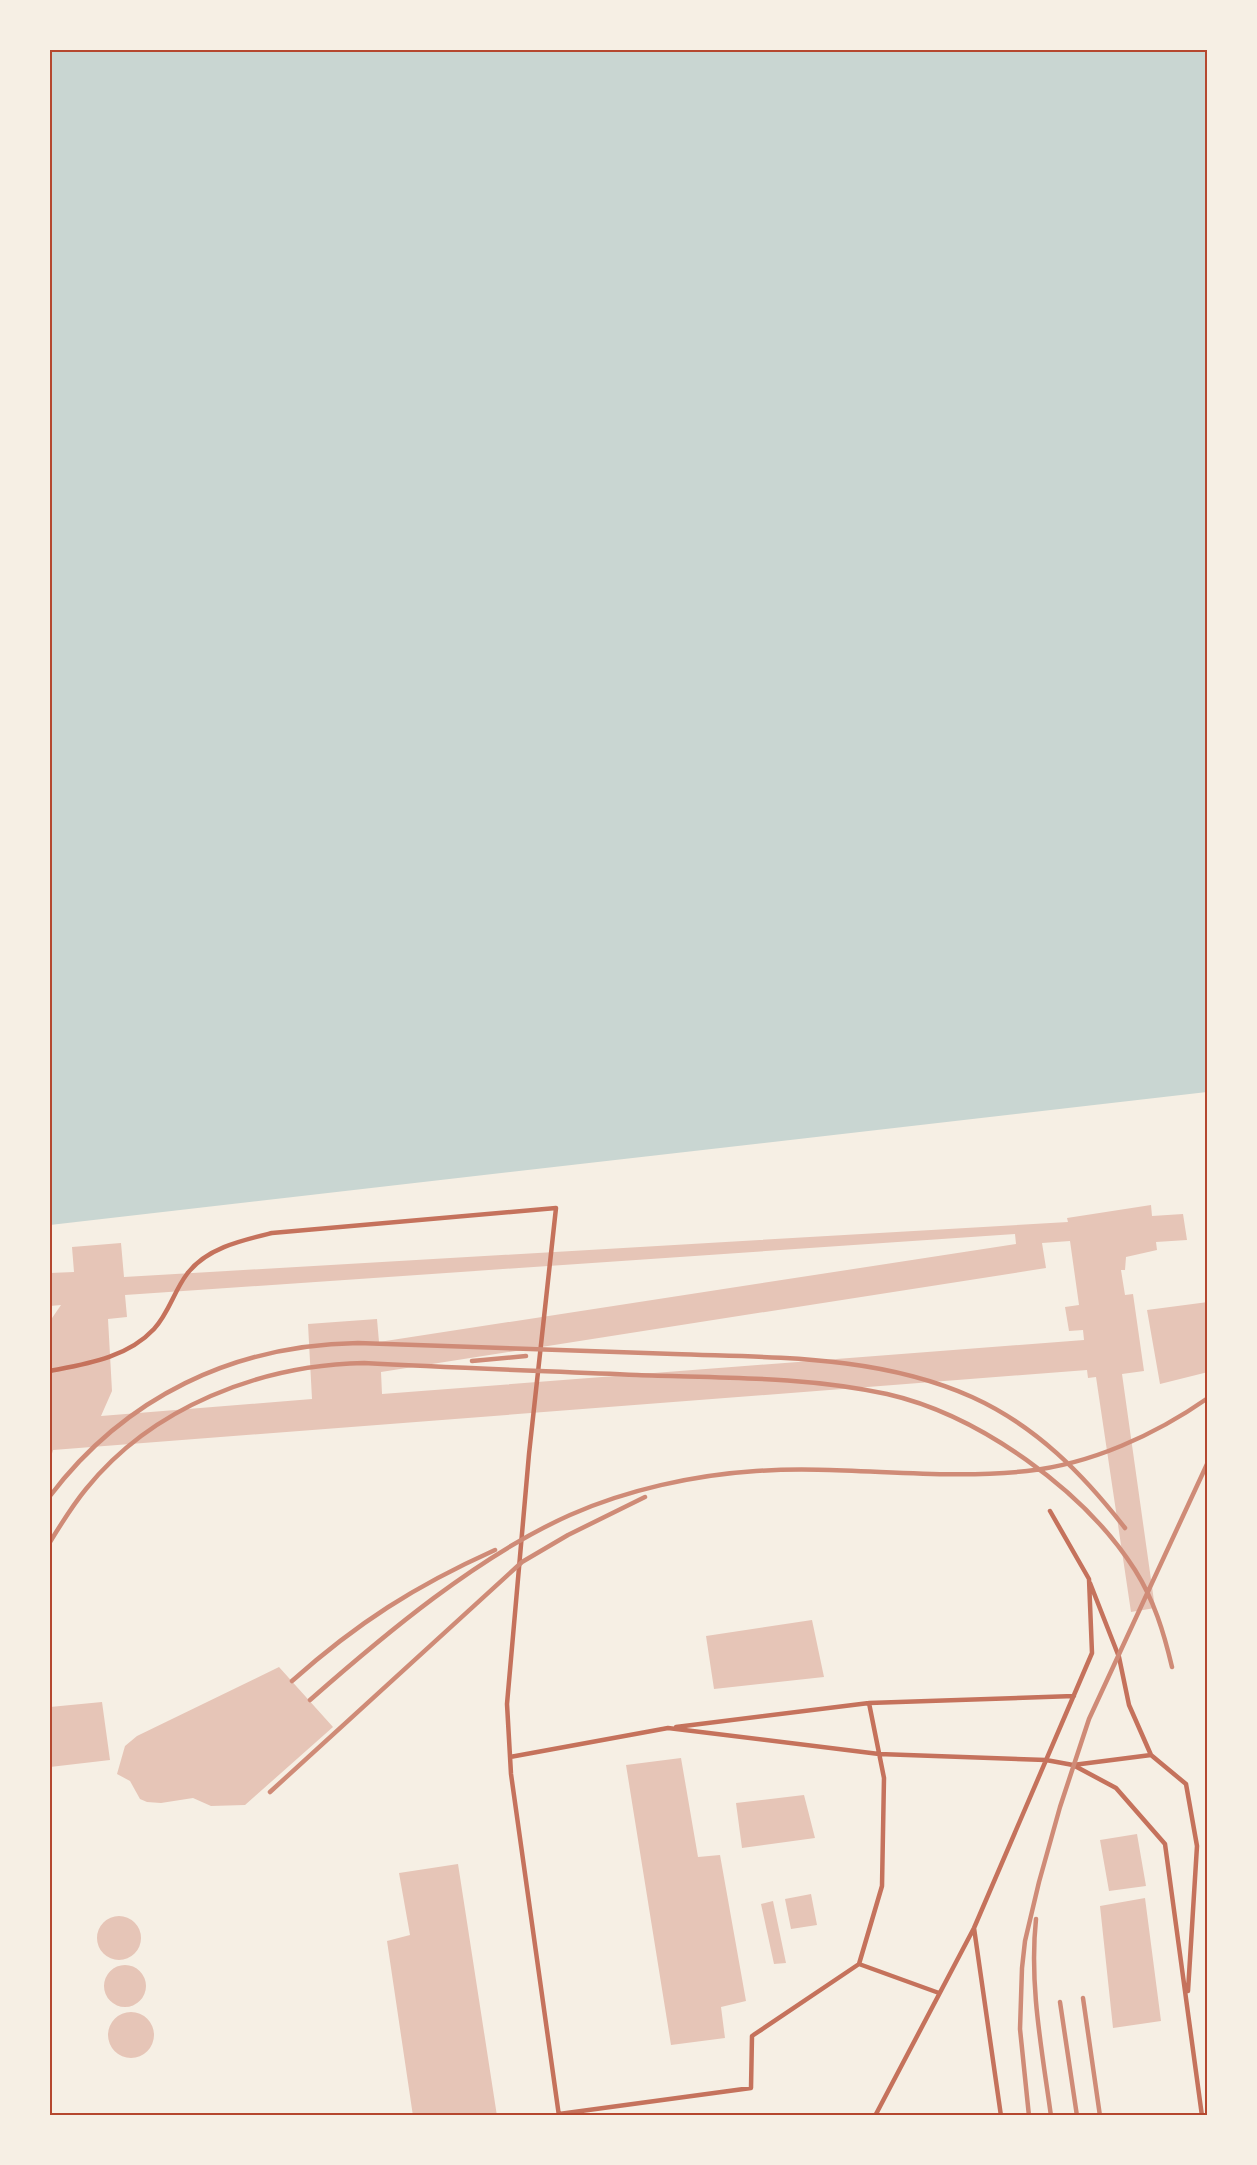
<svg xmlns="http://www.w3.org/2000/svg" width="1257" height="2165" font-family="'Titillium Web',sans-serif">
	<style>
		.water { fill: #c9d6d2 }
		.building { fill: #e6c5b7; fill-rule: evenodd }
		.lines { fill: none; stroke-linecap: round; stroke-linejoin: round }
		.service { stroke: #c5725c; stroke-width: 4.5 }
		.rail { stroke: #cf8b77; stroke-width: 4.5 }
		.neatline { fill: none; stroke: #b5482f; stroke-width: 2 }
	</style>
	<rect width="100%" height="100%" fill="#f6efe4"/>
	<!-- water -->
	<path class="water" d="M50,50H1207V1092L50,1225Z"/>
	<!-- building -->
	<path class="building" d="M1151,1205L1152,1216L1183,1214L1187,1240L1156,1242L1157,1250L1126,1257L1125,1270H1121L1125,1295L1133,1294L1144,1371L1122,1374L1155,1608L1131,1612L1096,1377L1088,1378L1087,1370L53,1450L50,1461V1321L61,1305L50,1306V1273L74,1272L72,1247L121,1243L124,1277L1068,1222L1067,1218ZM1015,1234L1016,1244L379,1342L377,1319L308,1324L312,1399L101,1416L112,1391L108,1319L127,1317L125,1295ZM1070,1241L1079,1305L1065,1307L1069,1331L1083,1330L1084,1340L382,1394L381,1372L1046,1268L1042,1243Z
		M1208,1302V1372L1160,1384L1147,1310Z
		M812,1620L824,1677L714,1689L706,1636Z
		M279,1667L333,1727L245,1805L211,1806L193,1798L161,1803L147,1802L140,1799L130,1781L117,1774L125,1746L137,1736Z
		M102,1702L110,1760L50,1767V1707Z
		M681,1758L698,1857L720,1855L746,2001L721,2007L725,2038L671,2045L626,1765Z
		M804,1795L815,1838L742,1848L736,1803Z
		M1137,1834L1146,1886L1109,1891L1100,1840Z
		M458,1864L497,2116H413L387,1941L410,1935L399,1873Z
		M811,1894L817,1925L791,1929L785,1899Z
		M1145,1898L1161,2021L1113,2028L1100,1906Z
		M773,1901L786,1963L774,1964L761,1904Z
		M97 1938a22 22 0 1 1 44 0a22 22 0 1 1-44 0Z
		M104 1986a21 21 0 1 1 42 0a21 21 0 1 1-42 0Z
		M108 2035a23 23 0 1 1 46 0a23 23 0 1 1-46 0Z"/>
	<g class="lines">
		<!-- service -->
		<path class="service" d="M50,1371C86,1364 127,1358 154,1329C169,1313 174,1291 187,1274C206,1248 243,1240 272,1233L556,1208L529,1454L507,1704L511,1774L559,2116
			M1090,1583L1119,1657L1129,1705L1151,1755
			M676,1727L869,1703
			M510,1757L668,1728L879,1754L1046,1760L1073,1765L1116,1788L1165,1844L1202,2116
			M1073,1765L1151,1755L1186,1784L1197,1846L1188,1991
			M974,1928L1001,2116
			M859,1964L882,1886L884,1778L869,1703L1074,1696
			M559,2114L751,2088L752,2036L859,1964L939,1993
			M875,2116L974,1928L1092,1653L1089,1579L1050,1511"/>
		<!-- rail -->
		<path class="rail" d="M472,1361L526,1356
			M50,1496C125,1397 233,1345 358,1343C463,1347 569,1350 674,1354C776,1358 878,1355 972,1397C1036,1426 1083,1474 1125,1528
			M50,1542C61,1524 72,1506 86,1489C152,1407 260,1365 364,1363C455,1368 546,1371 637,1375C720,1378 805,1376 887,1394C979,1415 1084,1490 1135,1570C1154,1600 1164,1633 1172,1667
			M292,1681C357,1623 415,1586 495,1550
			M310,1700C385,1634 478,1556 570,1515C626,1490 694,1475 756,1471C846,1465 937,1481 1027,1471C1091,1464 1155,1435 1208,1398
			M270,1792L522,1562L568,1535L645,1497
			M1036,1919C1029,1985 1042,2050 1051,2116
			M1083,1998L1100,2116
			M1060,2002L1077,2116
			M1029,2116L1020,2029L1022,1968L1025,1941L1039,1882L1060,1807L1089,1719L1208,1462"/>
	</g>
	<!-- border -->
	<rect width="1257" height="2165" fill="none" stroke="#f6efe4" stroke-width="102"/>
	<rect x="51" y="51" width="1155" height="2063" class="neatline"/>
</svg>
